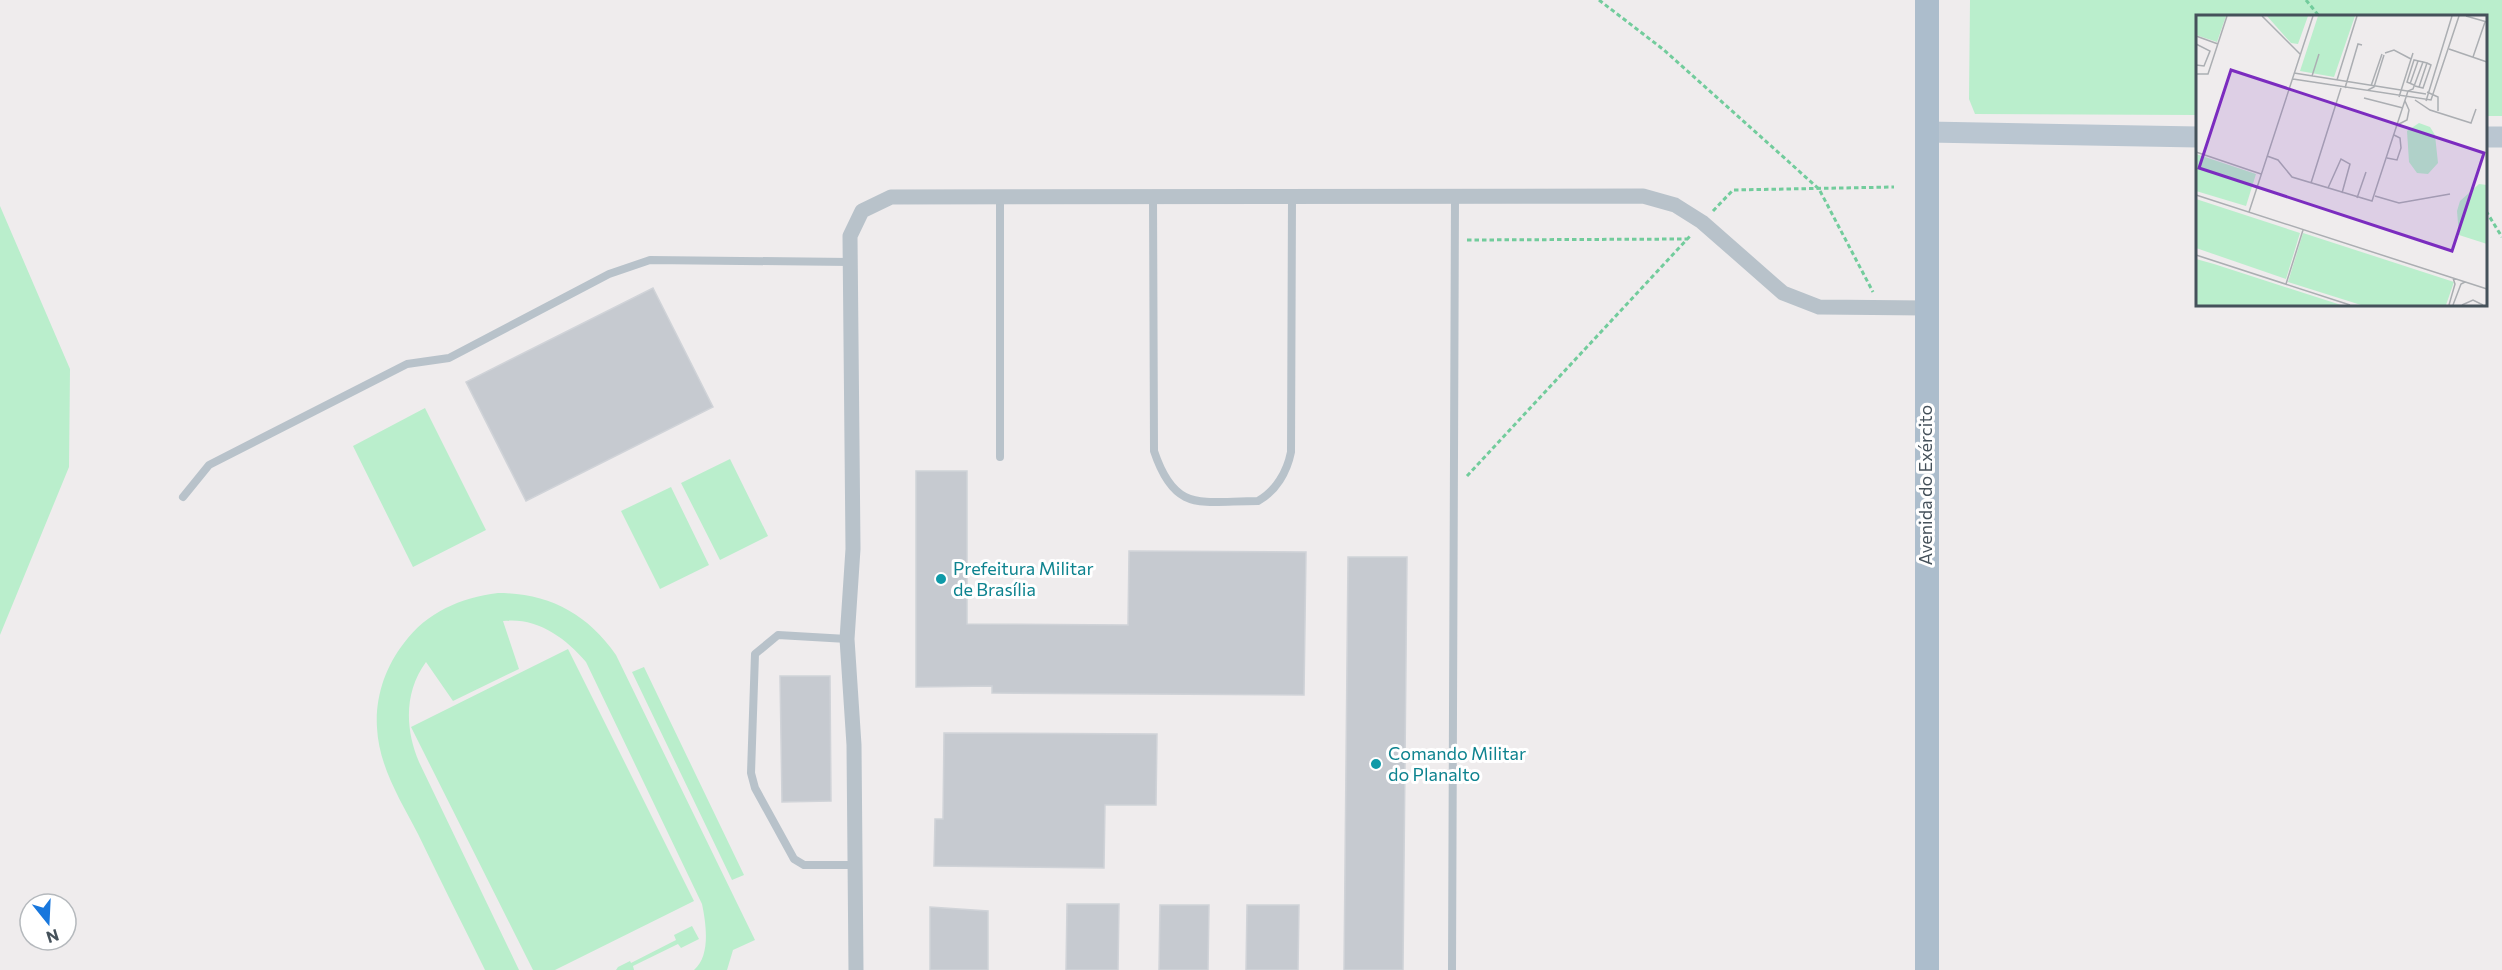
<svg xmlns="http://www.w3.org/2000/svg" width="2502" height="970" font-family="Commissioner,sans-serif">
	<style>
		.green { fill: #baeecc }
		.building { fill: #c6cad0; stroke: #d0d3d8; stroke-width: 1.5 }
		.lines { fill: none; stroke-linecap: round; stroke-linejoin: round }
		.path { stroke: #72cc9c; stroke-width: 3; stroke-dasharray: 4.5 3; stroke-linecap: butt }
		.service { stroke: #b8c2ca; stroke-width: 8 }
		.minor { stroke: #b8c2ca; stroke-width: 15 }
		.secondary { stroke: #bac6d1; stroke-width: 21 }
		.primary { stroke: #acbdcc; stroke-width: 24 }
		.culture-dot { fill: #0f9aa8; stroke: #fff; stroke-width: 2 }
		.labels { text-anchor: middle; stroke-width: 6; stroke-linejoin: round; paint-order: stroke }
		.street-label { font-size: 18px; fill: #45515a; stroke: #fff }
		.culture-label { font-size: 18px; fill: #0d838f; stroke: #fff; text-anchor: start }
		.inset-road { fill: none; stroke: #abaeb2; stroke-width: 1.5 }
		.view { fill: #7b2cbf; fill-opacity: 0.15; stroke: #7b2cbf; stroke-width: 3 }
		.inset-edge { fill: none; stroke: #45515a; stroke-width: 3 }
	</style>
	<rect width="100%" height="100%" fill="#efeced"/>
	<!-- green -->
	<path class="green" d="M1970,0H2502V116H2486V16H2198L2197,115L1975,114L1969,99Z
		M0,206L70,369L69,467L0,635Z
		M425,408L486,530L413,567L353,446Z
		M730,459L768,536L720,560L681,483Z
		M671,487L709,565L660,589L621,511Z
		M498,593C548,593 587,613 616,655L755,940L733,950L727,970H694C711,956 706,923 702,904L586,662C565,637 536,617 503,621L519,669L453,701L426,662C404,692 405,729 419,762L519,970H485C463,925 440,880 418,834C401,801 379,767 377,728C375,698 385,667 404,643C427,612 460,598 498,593Z
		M568,649L694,901L555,970H533L411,727Z
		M644,667L744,875L732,880L632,672Z
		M692,926L699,939L681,948L678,944L633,966L634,970H616L618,967L630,961L631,963L676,940L674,935Z"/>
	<!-- building -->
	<path class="building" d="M653,288L713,407L526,501L466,382Z
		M916,471H967V624L1128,625L1129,551L1306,552L1304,695L992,693V686L916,687Z
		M1348,557H1407L1403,970H1344Z
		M780,676H830L831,801L782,802Z
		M944,733L1157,734L1156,805H1105L1104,868L934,866L935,819H943Z
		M1067,904H1119L1118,970H1066Z
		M1160,905H1209L1208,970H1159Z
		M1247,905H1299L1298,970H1246Z
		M930,907L988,911V970H930Z"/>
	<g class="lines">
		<!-- path -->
		<path class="path" d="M1599,0L1664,50L1819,189L1873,292
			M2306,0L2319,16
			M1713,211L1733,190L1894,187
			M2486,211L2502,237
			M1467,240L1687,239
			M1467,476L1691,235"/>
		<!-- service -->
		<path class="service" d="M1153,198L1154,451C1175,514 1201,501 1258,501C1276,491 1287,472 1291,452L1292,198
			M1000,457V198
			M183,497L209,465L407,364L449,358L609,274L650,260L850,262
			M847,639L778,635L755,654L751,773L755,788L794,859L804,865H855
			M1452,970L1455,198"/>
		<!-- minor -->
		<path class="minor" d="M856,970L854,745L847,639L853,549L850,236L862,211L891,197L1643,196L1675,205L1702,222L1783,293L1819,307L1926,308"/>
		<!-- secondary -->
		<path class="secondary" d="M1928,132L2198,137
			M2486,137H2502"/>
		<!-- primary -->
		<path class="primary" d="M1927,0V970"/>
	</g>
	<!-- markers -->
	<g class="culture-dot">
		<circle cx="941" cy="579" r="6"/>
		<circle cx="1376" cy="764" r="6"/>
	</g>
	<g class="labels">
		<!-- street labels -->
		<g class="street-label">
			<text transform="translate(1926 485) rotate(-90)" y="6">Avenida do Exército</text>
		</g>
		<!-- culture labels -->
		<g class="culture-label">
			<text x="953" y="575">Prefeitura Militar<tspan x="953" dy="21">de Brasília</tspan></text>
			<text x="1388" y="760">Comando Militar<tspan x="1388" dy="21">do Planalto</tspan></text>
		</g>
	</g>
	<!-- overview -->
	<g transform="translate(2196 15)">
		<rect width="291" height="291" fill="#efeced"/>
		<path d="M0,1H30L21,27L0,20ZM71,1H112L102,29L95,28ZM122,1H159L138,62L104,56ZM223,108L234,112L239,120L242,148L232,159L221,158L213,147L211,116ZM0,139L60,159L50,191L0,176ZM283,169L291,170V229L263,220L261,196L264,186ZM0,184L104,218L90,264L0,233ZM107,218L258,267L250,290H165L92,267ZM0,244L18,249L145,290H0Z" fill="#baeecc"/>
		<path class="inset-road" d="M66,1L104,39M270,1L291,7M0,21L22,29M0,29L14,36L8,51L0,50M253,34L291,47M189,38L198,35L215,44M277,42L289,7M98,58L230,79M0,59H12L31,1M116,61L123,39M97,64L235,85L263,1M141,65L161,1M214,69L222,46M218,70L211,67L218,45L227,47M175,71L186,39M223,72L227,73L235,50L231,48M149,73L162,29L166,30M172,75L178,72L188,40M231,77L242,82V96M203,82L217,38M168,83L207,93M219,85L234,95L275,108L280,94M230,86L256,1M203,109L211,105L213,95L209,86M0,137L65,159M71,141L82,145L96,162L176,186L212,76L217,74L227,47L231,48L223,72L219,71M191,143L201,145L205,133L204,123L198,120M115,168L145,73M132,173L145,144L154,149L146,178M0,180L291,274M179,181L203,188L254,179M161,183L170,157M53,197L117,1M0,240L154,290M90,269L107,215M253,290L259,269L257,263M257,290L265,269L269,267M266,290L277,285L287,290"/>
		<path class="view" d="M35,55L288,138L256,236L3,153Z"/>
		<rect width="291" height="291" class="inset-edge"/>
	</g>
	<!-- north arrow -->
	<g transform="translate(48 922) rotate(162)"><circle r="28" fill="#ffffff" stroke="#b5b9bd" stroke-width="1.5"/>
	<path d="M0-4.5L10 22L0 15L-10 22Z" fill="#1877dd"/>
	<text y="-9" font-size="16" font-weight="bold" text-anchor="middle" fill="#45515a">N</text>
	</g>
</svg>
